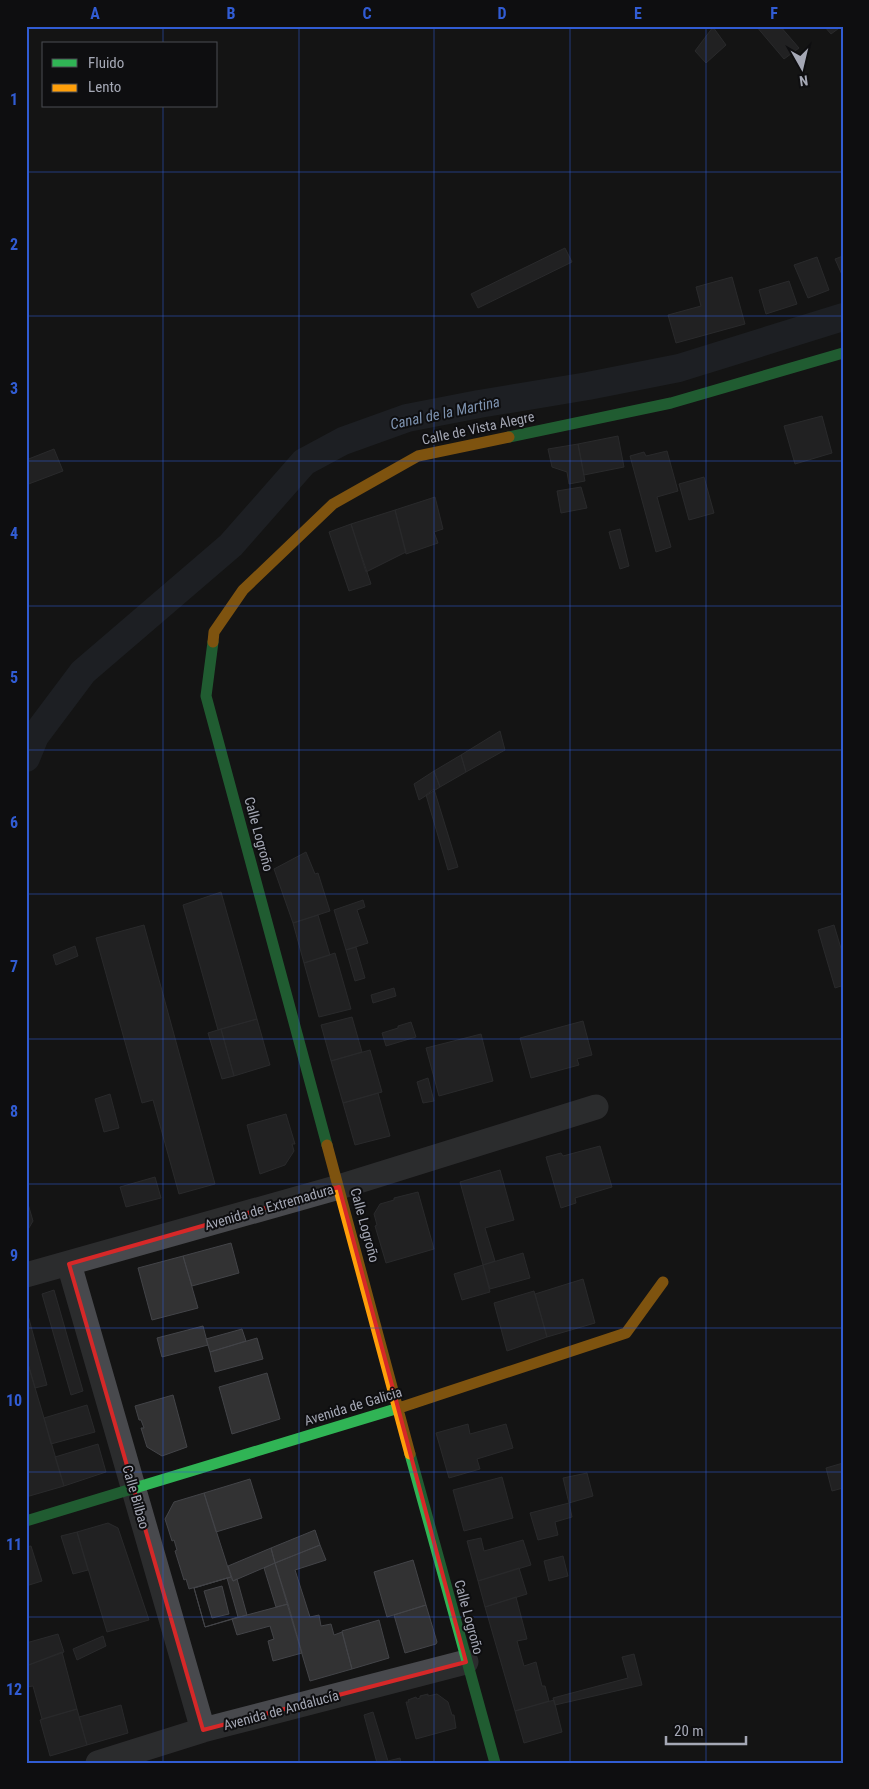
<svg xmlns="http://www.w3.org/2000/svg" width="869" height="1789" font-family="'Roboto Condensed',sans-serif">
	<style>
		.lines { fill: none; stroke-linecap: round; stroke-linejoin: round }
		.canal { stroke: #282d35; stroke-width: 28 }
		.building { fill: #323233; stroke: #434448; fill-rule: evenodd }
		.street { stroke: #48494d; stroke-width: 25 }
		.fast { stroke: #30b455; stroke-width: 11 }
		.slow { stroke: #ff9f0a; stroke-width: 11 }
		.marked { fill: none; stroke: #d62828; stroke-width: 4; stroke-linejoin: round }
		.grid { fill: none; stroke: #315cd3; stroke-width: 1; stroke-opacity: 0.55 }
		.labels { text-anchor: middle; stroke-width: 4; stroke-linejoin: round; paint-order: stroke }
		.street-label { font-size: 14px; fill: #a5a8b5; stroke: #0e0e10 }
		.water-label { font-size: 15px; font-style: italic; fill: #7d92af; stroke: #0e0e10 }
		.neatline { fill: none; stroke: #315cd3; stroke-width: 2 }
		.grid-label { font-size: 16px; text-anchor: middle; font-weight: bold; fill: #315cd3 }
	</style>
	<rect width="100%" height="100%" fill="#141414"/>
	<g class="lines">
		<!-- canal -->
		<path class="canal" d="M26,758L35,736L83,672L231,545L304,462L343,441L407,418L479,404L588,386L679,368L843,317"/>
	</g>
	<!-- building -->
	<path class="building" d="M756,26H780L799,48L784,59Z
		M824,26H842L831,34Z
		M713,27L726,45L706,63L695,51Z
		M565,248L572,262L478,308L471,294Z
		M843,256V277L835,259Z
		M817,257L829,290L808,298L794,265Z
		M732,277L745,324L676,343L668,315L701,306L696,287Z
		M789,281L797,304L766,314L759,290Z
		M822,416L832,453L795,464L784,426Z
		M618,436L624,467L584,475L578,444Z
		M578,444L585,481L569,484L567,472L552,467L548,449Z
		M54,449L63,471L26,485V460Z
		M667,451L678,491L657,497L671,547L656,552L630,456L644,452L646,456Z
		M704,477L714,513L689,520L679,484Z
		M581,487L587,508L561,513L557,491Z
		M435,497L443,529L434,532L438,543L406,554L395,510Z
		M395,510L406,552L366,572L351,524Z
		M351,524L371,584L349,591L329,532Z
		M620,529L629,566L620,569L609,532Z
		M500,731L505,750L466,772L461,755Z
		M461,755L466,772L440,787L434,771Z
		M434,771L440,787L419,800L414,784Z
		M434,789L458,867L448,870L426,795Z
		M306,852L315,874L318,873L330,911L293,923L274,869Z
		M221,892L257,1019L218,1030L183,905Z
		M363,900L365,907L357,910L368,943L346,950L334,910Z
		M318,915L330,955L304,963L293,923Z
		M144,925L215,1184L179,1194L153,1100L142,1103L96,938Z
		M834,925L843,955V993L841,986L835,988L818,930Z
		M75,946L78,956L56,965L53,955Z
		M356,947L365,978L355,981L346,950Z
		M335,953L351,1009L319,1017L304,963Z
		M394,988L396,996L373,1003L371,995Z
		M352,1017L362,1052L331,1061L321,1025Z
		M257,1019L270,1065L234,1076L221,1029Z
		M583,1021L592,1055L577,1059L579,1065L531,1078L520,1038Z
		M411,1022L416,1037L386,1046L382,1033L398,1028V1026Z
		M221,1029L234,1076L222,1079L208,1033Z
		M481,1034L493,1081L439,1096L426,1048Z
		M370,1050L382,1092L343,1103L331,1061Z
		M428,1078L434,1101L423,1103L417,1082Z
		M378,1093L390,1136L355,1145L343,1103Z
		M110,1094L119,1128L104,1132L95,1099Z
		M286,1114L295,1144H292L294,1151L285,1165L260,1174L247,1125Z
		M600,1146L612,1187L575,1198L576,1203L561,1208L546,1157L561,1153L563,1156Z
		M500,1170L514,1220L485,1228L495,1261L483,1265L460,1182Z
		M155,1177L161,1198L126,1207L120,1187Z
		M418,1192L434,1249L386,1263L375,1226L377,1225L374,1214L380,1204L394,1200V1198Z
		M26,1197L33,1221L26,1233Z
		M231,1243L239,1273L192,1286L183,1256Z
		M523,1253L530,1278L490,1289L483,1265Z
		M183,1256L198,1308L152,1320L138,1268Z
		M483,1265L490,1292L462,1300L454,1274Z
		M583,1279L595,1323L547,1337L535,1294Z
		M54,1290L83,1391L71,1395L42,1294Z
		M534,1291L547,1337L507,1351L494,1303Z
		M26,1308L47,1385L35,1388L26,1357Z
		M203,1326L208,1345L162,1357L157,1338Z
		M242,1329L246,1341L210,1352L206,1339Z
		M257,1338L263,1359L215,1372L210,1352Z
		M26,1357L64,1486L26,1497Z
		M267,1373L280,1419L232,1434L219,1387Z
		M173,1395L187,1447L162,1456L147,1447L141,1428H144L141,1420H139L135,1406Z
		M87,1405L95,1432L51,1444L44,1418Z
		M468,1424L470,1434L506,1424L513,1448L477,1459L480,1469L449,1478L436,1433Z
		M98,1444L106,1472L64,1486L55,1457Z
		M843,1463V1488L832,1491L826,1468Z
		M587,1473L593,1496L569,1503L563,1478Z
		M502,1477L513,1518L464,1531L453,1490Z
		M250,1479L262,1518L216,1532L204,1493Z
		M204,1493L231,1577L189,1589L186,1579L184,1580L175,1551L177,1550L174,1540L172,1541L165,1519L174,1502Z
		M569,1503L572,1517L555,1522L558,1535L538,1540L530,1513Z
		M108,1523L118,1528L149,1620L107,1632L77,1532Z
		M315,1530L320,1545L275,1563L271,1548Z
		M77,1532L88,1570L73,1574L61,1536Z
		M481,1538L484,1551L523,1540L531,1565L478,1581L467,1541Z
		M320,1545L326,1560L295,1570L310,1617L319,1615L321,1626L331,1624L334,1635L342,1632L352,1669L310,1681L275,1563Z
		M31,1546L42,1581L26,1586V1547Z
		M271,1548L275,1563L233,1581L228,1566Z
		M563,1556L568,1576L549,1581L544,1561Z
		M413,1560L426,1605L387,1617L374,1572Z
		M275,1563L288,1604L276,1607L264,1568Z
		M519,1568L527,1594L485,1607L478,1581Z
		M231,1577L233,1581L237,1579L247,1615L205,1627L194,1588Z
		M227,1578L238,1617L205,1627L194,1588ZM222,1586L229,1614L212,1618L204,1591Z
		M516,1597L527,1639L517,1641L524,1666L536,1662L542,1686H545L549,1701L515,1711L485,1607Z
		M288,1604L302,1653L273,1661L268,1641L274,1639L270,1626L237,1635L232,1619Z
		M426,1605L437,1642L436,1644L405,1653L394,1615Z
		M379,1620L389,1658L352,1669L342,1631Z
		M58,1634L64,1652L26,1666V1643Z
		M103,1636L106,1646L77,1660L73,1649Z
		M62,1652L77,1709L42,1719L33,1686L26,1687V1666Z
		M634,1654L642,1685L555,1705L553,1698L628,1678L622,1657Z
		M428,1694V1696L437,1694L448,1702L452,1715H454L456,1728L416,1739L406,1702H409L408,1700L416,1697L417,1699L420,1698V1696Z
		M554,1700L562,1732L524,1743L515,1711Z
		M121,1705L128,1733L87,1745L79,1717Z
		M77,1709L87,1745L50,1756L40,1720Z
		M373,1712L388,1761L400,1758L401,1763H377L364,1715Z"/>
	<g class="lines">
		<!-- street -->
		<path class="street" d="M69,1264L203,1730
			M26,1275L339,1187L596,1107
			M98,1763L203,1730L466,1662"/>
		<!-- fast -->
		<path class="fast" d="M509,437L671,403L843,353
			M213,642L206,696L327,1145
			M410,1454L495,1763
			M26,1521L402,1407"/>
		<!-- slow -->
		<path class="slow" d="M213,642L214,632L243,590L333,504L418,456L509,437
			M327,1145L410,1454
			M402,1407L626,1333L663,1282"/>
	</g>
	<!-- marked area -->
	<path d="M0 0H869V1789H0ZM339,1187L466,1662L203,1730L69,1264Z" fill="#141414" fill-opacity=".55" fill-rule="evenodd"/>
	<path class="marked" d="M339,1187L466,1662L203,1730L69,1264Z"/>
	<!-- grid -->
	<path class="grid" d="M163,26V44M299,26V1763M434,26V1763M570,26V1763M706,26V1763M163,106V1763M26,172H843M26,316H843M26,461H843M26,606H843M26,750H843M26,894H843M26,1039H843M26,1184H843M26,1328H843M26,1472H843M26,1617H843"/>
	<g class="labels">
		<!-- street labels -->
		<g class="street-label">
			<text transform="translate(478 428) rotate(-12)" y="5">Calle de Vista Alegre</text>
			<text transform="translate(259 834) rotate(75)" y="5">Calle Logroño</text>
			<text transform="translate(269 1207) rotate(-16)" y="5">Avenida de Extremadura</text>
			<text transform="translate(365 1225) rotate(75)" y="5">Calle Logroño</text>
			<text transform="translate(353 1406) rotate(-17)" y="5">Avenida de Galicia</text>
			<text transform="translate(136 1497) rotate(74)" y="5">Calle Bilbao</text>
			<text transform="translate(469 1617) rotate(75)" y="5">Calle Logroño</text>
			<text transform="translate(281 1710) rotate(-15)" y="5">Avenida de Andalucía</text>
		</g>
		<!-- water labels -->
		<g class="water-label">
			<text transform="translate(445 413) rotate(-12)" y="5">Canal de la Martina</text>
		</g>
	</g>
	<!-- border -->
	<rect width="869" height="1789" fill="none" stroke="#0e0e10" stroke-width="55"/>
	<!-- legend -->
	<rect x="42" y="42" width="175" height="65" fill="#0e0e10" stroke="#4a4c52"/>
	<rect x="52" y="59" width="25" height="8" fill="#30b455" stroke="#4a4c52"/>
	<text x="88" y="68" font-size="15" fill="#a5a8b5">Fluido</text>
	<rect x="52" y="84" width="25" height="8" fill="#ff9f0a" stroke="#4a4c52"/>
	<text x="88" y="92" font-size="15" fill="#a5a8b5">Lento</text>
	<!-- north arrow -->
	<g transform="translate(802 68) rotate(172)" stroke="#0e0e10" stroke-width="4" paint-order="stroke">
	<path d="M0-4L9 19L0 12L-9 19Z" fill="#a5a8b5"/>
	<text y="-8" font-size="14" font-weight="bold" text-anchor="middle" fill="#a5a8b5">N</text>
	</g>
	<!-- scale -->
	<path d="M666 1736v8h80v-8" fill="none" stroke="#a5a8b5" stroke-width="2.5"/>
	<text x="674" y="1736" font-size="15" fill="#a5a8b5" stroke="#0e0e10" stroke-width="4" paint-order="stroke">20 m</text>
	<rect x="28" y="28" width="814" height="1734" class="neatline"/>
	<g class="grid-label">
		<text x="95" y="19">A</text>
		<text x="231" y="19">B</text>
		<text x="367" y="19">C</text>
		<text x="502" y="19">D</text>
		<text x="638" y="19">E</text>
		<text x="774" y="19">F</text>
		<text x="14" y="105">1</text>
		<text x="14" y="250">2</text>
		<text x="14" y="394">3</text>
		<text x="14" y="539">4</text>
		<text x="14" y="683">5</text>
		<text x="14" y="828">6</text>
		<text x="14" y="972">7</text>
		<text x="14" y="1117">8</text>
		<text x="14" y="1261">9</text>
		<text x="14" y="1406">10</text>
		<text x="14" y="1550">11</text>
		<text x="14" y="1695">12</text>
	</g>
</svg>
